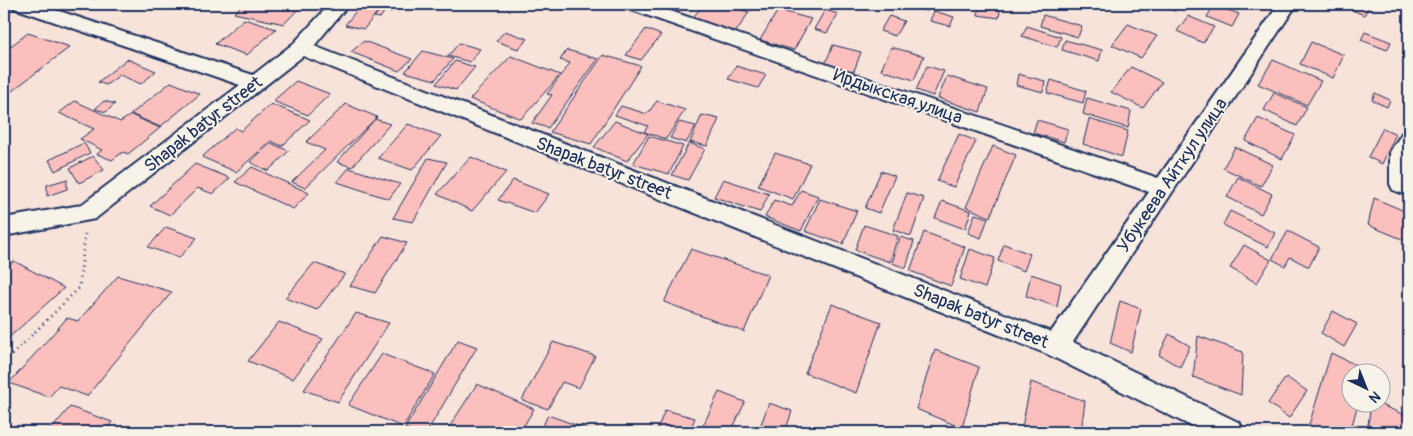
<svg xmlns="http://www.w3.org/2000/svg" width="1413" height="436" font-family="Pangolin,sans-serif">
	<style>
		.building { fill: #fbbfbd; stroke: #1b2f5e }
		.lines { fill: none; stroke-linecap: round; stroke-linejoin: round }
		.service-casing { stroke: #1b2f5e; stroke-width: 4 }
		.minor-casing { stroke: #1b2f5e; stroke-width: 4 }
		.path { stroke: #1b2f5e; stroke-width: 3; stroke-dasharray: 1 4.5; stroke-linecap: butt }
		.service { fill: #f7f3e8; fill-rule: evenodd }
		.minor { fill: #f7f3e8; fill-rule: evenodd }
		.labels { text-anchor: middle; stroke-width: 4; stroke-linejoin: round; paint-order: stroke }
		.street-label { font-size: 18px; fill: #1b2f5e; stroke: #f7f3e8 }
	</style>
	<rect width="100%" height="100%" fill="#f8e3db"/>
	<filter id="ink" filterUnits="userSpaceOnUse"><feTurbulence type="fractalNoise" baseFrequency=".02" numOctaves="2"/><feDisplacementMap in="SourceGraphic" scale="10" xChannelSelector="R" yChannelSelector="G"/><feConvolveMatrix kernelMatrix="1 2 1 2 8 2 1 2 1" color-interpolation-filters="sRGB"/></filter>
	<g filter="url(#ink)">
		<!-- building -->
		<path class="building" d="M243,4H303L284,24L234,13Z
			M362,4H392L397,5L391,12L385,11L380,18L374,17L381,9Z
			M650,4H683L677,12Z
			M704,4H721L749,12L734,35L690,21Z
			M900,4H931L927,11Z
			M980,4H1001L999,18L978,15Z
			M1158,4H1179L1175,11Z
			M1338,4H1371L1364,15Z
			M1214,5L1239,14L1232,27L1207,17Z
			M360,6L379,10L364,29L345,25Z
			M778,10L811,19L794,50L760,40Z
			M825,10L838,14L827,33L814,29Z
			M934,11L954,17L950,26L930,21Z
			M1043,15L1082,26L1078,37L1040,26Z
			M889,16L904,21L895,36L880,31Z
			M1188,16L1214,27L1203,43L1177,31Z
			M244,19L276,29L247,55L215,44Z
			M1128,24L1157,36L1141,58L1112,45Z
			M1027,26L1061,37L1057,47L1022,36Z
			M646,29L661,35L641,60L626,55Z
			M505,31L528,39L518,49L496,41Z
			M1365,32L1391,42L1387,50L1361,40Z
			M28,33L70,47L4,97V51Z
			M1065,40L1102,50L1099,61L1062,50Z
			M364,41L412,59L399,71L351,52Z
			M1311,42L1344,55L1333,78L1300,64Z
			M459,43L480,49L470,62L448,56Z
			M833,45L861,52L854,71L825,64Z
			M891,47L924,56L914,80L881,70Z
			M567,50L598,59L548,128L532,123L552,95L547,94L570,63L560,60Z
			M423,51L453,59L435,80L405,72Z
			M603,55L641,66L591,144L550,132Z
			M511,56L560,75L521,119L470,99Z
			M127,59L156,71L141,84L120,75L106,85L98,82Z
			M1273,60L1321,81L1307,105L1258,84Z
			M455,61L475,67L456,90L436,84Z
			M736,66L766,75L758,88L728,79Z
			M927,66L944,71L933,96L916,90Z
			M1131,67L1162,82L1143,108L1111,92Z
			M1018,74L1045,81L1043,92L1016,85Z
			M947,76L988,89L980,112L938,98Z
			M1051,80L1086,91L1083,103L1047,93Z
			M296,81L330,94L308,115L273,101Z
			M171,82L200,94L160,127L131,114Z
			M1274,93L1307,107L1297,126L1264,110Z
			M1375,93L1390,100L1387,107L1372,100Z
			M1087,98L1131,111L1128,128L1083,114Z
			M75,101L120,122L131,115L160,128L128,154L123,152L112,160L97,154L102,150L80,139L94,129L59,113Z
			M104,101L115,104L106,112L95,109Z
			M657,101L685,110L666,139L644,132L648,126L615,115L621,106L647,114Z
			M271,104L310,120L282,146L271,141L236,172L202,157L235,128L241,131Z
			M346,104L377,117L305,188L292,182L325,150L306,142Z
			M702,115L719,119L707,146L690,142Z
			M1258,118L1295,135L1282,159L1245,141Z
			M375,119L390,124L352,167L337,162Z
			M1089,119L1128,131L1122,157L1083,144Z
			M1037,120L1068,129L1064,142L1033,133Z
			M615,121L648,134L627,161L594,147Z
			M679,122L696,126L686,143L670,138Z
			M408,124L441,136L412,170L378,158Z
			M1383,128L1396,134L1382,164L1368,157Z
			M959,134L976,141L954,187L937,181Z
			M649,136L683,146L669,174L633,164Z
			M84,143L90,153L55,171L49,160Z
			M271,143L289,151L268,171L250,162Z
			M689,143L705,149L688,180L672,175Z
			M993,146L1016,155L990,217L966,207Z
			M1235,147L1273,165L1261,186L1223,168Z
			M775,153L810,164L793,199L758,186Z
			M93,156L104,170L79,183L70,168Z
			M471,157L506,172L472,211L437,194Z
			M428,158L447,162L413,222L393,218Z
			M195,164L230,178L213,194L198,188L170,215L150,206Z
			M252,167L309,193L293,209L235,182Z
			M349,168L400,184L389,199L337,182Z
			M881,171L895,176L879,213L865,208Z
			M1238,177L1272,194L1261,214L1227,197Z
			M67,179V189L47,196V185Z
			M723,179L769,194L760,212L714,197Z
			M513,180L549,194L535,213L498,200Z
			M801,190L818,196L801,231L765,217L774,200L792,206Z
			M907,193L924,198L911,236L893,230Z
			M1374,198L1409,213V242L1368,225Z
			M820,199L857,211L843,244L805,231Z
			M942,201L971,211L965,229L935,218Z
			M1230,211L1275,233L1268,247L1223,225Z
			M975,214L988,218L981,238L968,233Z
			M864,225L898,236L890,262L855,250Z
			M166,227L197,238L179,258L148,247Z
			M1288,231L1319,247L1309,267L1290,257L1285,266L1272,259Z
			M924,232L965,247L951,286L910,271Z
			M383,236L407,243L375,293L350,286Z
			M900,237L914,241L906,268L892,263Z
			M1004,244L1030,254L1024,271L998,261Z
			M1244,245L1271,260L1257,283L1230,268Z
			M691,249L768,275L744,332L664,302Z
			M970,249L995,258L985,288L960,279Z
			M14,261L64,288L4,342V270Z
			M314,263L345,274L317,310L285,298Z
			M1031,274L1061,284L1057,307L1026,296Z
			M118,276L172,292L87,396L59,386L49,397L9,383L67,318L78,321Z
			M1120,301L1141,309L1131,352L1110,343Z
			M832,304L881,322L856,393L805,373Z
			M1333,311L1357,324L1344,347L1321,333Z
			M356,313L389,323L338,402L304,390Z
			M279,322L323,339L293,379L248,361Z
			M1169,334L1190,346L1180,367L1159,355Z
			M1198,336L1243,352L1241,395L1193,377Z
			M458,340L477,347L427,432H415L405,428Z
			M553,342L595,356L579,388L562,382L548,409L522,400Z
			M935,350L979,367L962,428L916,409Z
			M1331,353L1358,366L1356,374H1350V404H1358L1350,432H1323L1309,425Z
			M382,354L435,374L403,427L348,405Z
			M1286,377L1307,391L1289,418L1268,403Z
			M1031,382L1085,401L1081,432H1063L1048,427L1047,432H1021Z
			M477,384L534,409L520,432H446Z
			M719,392L745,402L731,432H700Z
			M769,403L792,411L785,432H758Z
			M1371,404H1379L1409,417V432H1367Z
			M70,407L112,422L104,432H49Z
			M665,410L695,418L689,432H656Z
			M548,415L595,432H540Z
			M969,426L985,432H967Z"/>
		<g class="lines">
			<!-- service casing -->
			<g class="service-casing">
				<path id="service" d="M1198,411L1203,412L1205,417L1204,432H1190L1193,412Z"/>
			</g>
			<!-- minor casing -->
			<g class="minor-casing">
				<path id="minor" d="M11,4H38L253,75L294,43L330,4H349L314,46L1051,332L1149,192L626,8L623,4H650L1158,178L1279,4H1297L1073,342L1240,423L1243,432H1203L1047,354L303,56L95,219L4,236V218L81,205L240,85L14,8Z
					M1409,131V196L1393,190L1390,184V152L1402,133Z"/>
			</g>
			<!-- path -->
			<path class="path" d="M4,363L79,288L85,234"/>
			<!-- service -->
			<use href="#service" class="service"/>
			<!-- minor -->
			<use href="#minor" class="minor"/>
		</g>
	</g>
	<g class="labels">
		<!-- street labels -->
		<g class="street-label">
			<text transform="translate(898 96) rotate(19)" y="6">Ирдыкская улица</text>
			<text transform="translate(203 124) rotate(-38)" y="6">Shapak batyr street</text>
			<text transform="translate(604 168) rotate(21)" y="6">Shapak batyr street</text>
			<text transform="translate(1172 175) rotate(-56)" y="6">Убукеева Айткул улица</text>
			<text transform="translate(981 316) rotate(22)" y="6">Shapak batyr street</text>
		</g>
	</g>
	<!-- margin -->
	<rect width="1413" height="436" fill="none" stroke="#f7f3e8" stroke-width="20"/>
	<rect x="10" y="10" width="1393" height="416" fill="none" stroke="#1b2f5e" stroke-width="2" filter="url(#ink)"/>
	<!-- north arrow -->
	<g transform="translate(1366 388) rotate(137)"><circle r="24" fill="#f7f3e8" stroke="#9fa5b1"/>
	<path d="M0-4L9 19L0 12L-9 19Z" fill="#1b2f5e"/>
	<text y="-8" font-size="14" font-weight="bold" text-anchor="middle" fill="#1b2f5e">N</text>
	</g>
</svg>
